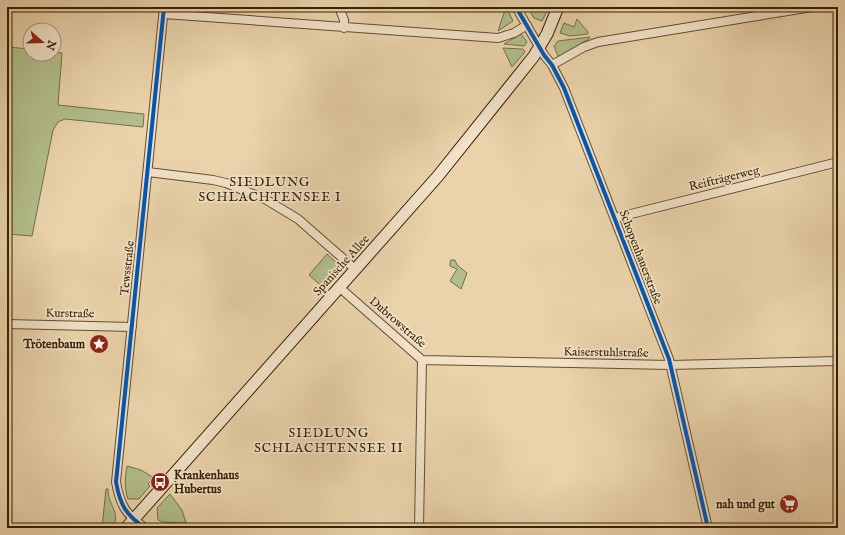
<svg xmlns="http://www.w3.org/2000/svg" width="845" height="535" font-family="'IM FELL English',serif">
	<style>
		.green { fill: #b2be8c; stroke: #746f48 }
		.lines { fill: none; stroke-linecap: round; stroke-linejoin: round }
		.street-casing { stroke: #644d2e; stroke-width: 10 }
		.secondary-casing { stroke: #372004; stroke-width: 13 }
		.street { stroke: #f1e2c8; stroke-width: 8 }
		.secondary { stroke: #f1e2c8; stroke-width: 11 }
		.cycleway-casing { stroke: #f1e2c8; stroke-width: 6 }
		.cycleway { stroke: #0057b8; stroke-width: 4 }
		.labels { text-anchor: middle; stroke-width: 3.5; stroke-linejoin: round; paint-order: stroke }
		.street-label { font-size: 12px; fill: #372004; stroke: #f1e2c8 }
		.poi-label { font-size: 12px; font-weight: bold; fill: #372004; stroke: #f1e2c8; text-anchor: end }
		.neighbourhood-label { font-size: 13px; letter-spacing: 1px; fill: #372004; stroke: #f1e2c8 }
	</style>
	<rect width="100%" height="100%" fill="#ead3ab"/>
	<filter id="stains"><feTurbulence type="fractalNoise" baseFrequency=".005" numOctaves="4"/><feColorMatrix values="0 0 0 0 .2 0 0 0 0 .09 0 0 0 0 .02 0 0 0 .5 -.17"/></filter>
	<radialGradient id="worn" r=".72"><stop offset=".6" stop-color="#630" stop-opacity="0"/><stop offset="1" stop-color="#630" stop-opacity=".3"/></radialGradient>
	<!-- green -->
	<path class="green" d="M506,7L513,21L498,31Z
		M527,7H549L542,21L534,18Z
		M577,19L588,32V34L570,36L560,33L564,23L574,27Z
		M521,34L527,42L524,46L504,44Z
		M590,37V38L560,57L558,56L554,46L558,41Z
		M7,47L30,49V54H54V52L62,53L58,105L144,114L143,127L65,119L58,122L53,130L32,236L7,234Z
		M503,48L521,49H523L525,52L512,67Z
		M327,254L343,269L325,289L309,275Z
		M451,260H455L457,265L467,273L461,289L450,281L457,269L450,266V263Z
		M127,466L141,470L154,478L148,484L150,486L139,499H128C124,488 125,478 127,466Z
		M106,489H108C108,494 109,499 111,503C115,512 119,519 111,528H102Z
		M170,494L182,510L186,523L163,522L158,520L157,508Z"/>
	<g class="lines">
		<!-- street casing -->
		<g class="street-casing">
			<path id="street" d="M339,7L344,20V28
				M516,7L544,55L552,65L564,88L669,359L708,528
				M164,14L498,38L514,33L527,25
				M552,65L584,47L598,42L812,7
				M148,172L213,180L226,183L265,199L298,219L355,269
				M615,218L838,162
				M339,287L422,360L419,528
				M7,324L132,327
				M422,360L671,365L838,361
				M145,528C126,515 120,505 116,482L164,7"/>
		</g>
		<!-- secondary casing -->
		<g class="secondary-casing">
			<path id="secondary" d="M126,528L438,176L534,56L547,34L558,7"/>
		</g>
		<!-- street -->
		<use href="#street" class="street"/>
		<!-- secondary -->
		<use href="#secondary" class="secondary"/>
		<!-- cycleway casing -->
		<g class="cycleway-casing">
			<path id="cycleway" d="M516,7L544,55L552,65L564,88L669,359L708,528
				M145,528C126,515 120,505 116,482L164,7"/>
		</g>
		<!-- cycleway -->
		<use href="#cycleway" class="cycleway"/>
	</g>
	<!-- icons -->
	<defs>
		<g id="sight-disc" transform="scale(1)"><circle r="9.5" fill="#8f2418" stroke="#f1e2c8"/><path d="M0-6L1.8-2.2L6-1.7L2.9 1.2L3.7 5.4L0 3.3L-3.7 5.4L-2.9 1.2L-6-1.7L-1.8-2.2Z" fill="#fff"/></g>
		<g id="bus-disc" transform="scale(1)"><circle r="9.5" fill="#8f2418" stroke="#f1e2c8"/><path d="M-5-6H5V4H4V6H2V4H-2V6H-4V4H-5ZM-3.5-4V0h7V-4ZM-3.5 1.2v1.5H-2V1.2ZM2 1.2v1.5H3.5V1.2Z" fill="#fff"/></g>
		<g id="supermarket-disc" transform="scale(1)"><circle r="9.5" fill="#8f2418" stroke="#f1e2c8"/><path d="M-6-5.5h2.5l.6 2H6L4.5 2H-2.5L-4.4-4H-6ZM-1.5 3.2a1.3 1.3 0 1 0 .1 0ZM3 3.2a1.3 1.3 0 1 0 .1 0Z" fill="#fff"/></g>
	</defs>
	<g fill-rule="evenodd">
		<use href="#sight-disc" x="99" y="344"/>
		<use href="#bus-disc" x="160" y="482"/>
		<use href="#supermarket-disc" x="789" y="504"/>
	</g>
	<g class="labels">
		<!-- street labels -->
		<g class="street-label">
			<text transform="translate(724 178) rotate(-14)" y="4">Reifträgerweg</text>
			<text transform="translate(641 257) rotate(69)" y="4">Schopenhauerstraße</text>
			<text transform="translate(341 265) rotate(-48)" y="4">Spanische Allee</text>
			<text transform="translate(127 268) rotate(-84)" y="4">Tewsstraße</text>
			<text transform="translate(70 313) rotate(1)" y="4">Kurstraße</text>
			<text transform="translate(398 322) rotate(41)" y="4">Dubrowstraße</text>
			<text transform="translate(606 352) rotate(1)" y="4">Kaiserstuhlstraße</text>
		</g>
		<!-- poi labels -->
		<g class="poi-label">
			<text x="85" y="348">Trötenbaum</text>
			<text x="174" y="479" text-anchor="start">Krankenhaus<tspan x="174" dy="14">Hubertus</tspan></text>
			<text x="775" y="508">nah und gut</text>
		</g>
		<!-- neighbourhood labels -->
		<g class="neighbourhood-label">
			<text x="270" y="186">SIEDLUNG<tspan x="270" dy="15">SCHLACHTENSEE I</tspan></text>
			<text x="329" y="437">SIEDLUNG<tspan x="329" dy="15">SCHLACHTENSEE II</tspan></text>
		</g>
	</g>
	<!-- margin -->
	<rect width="845" height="535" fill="none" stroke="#ead3ab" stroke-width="24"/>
	<rect x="8" y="8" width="829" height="519" fill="none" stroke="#372004" stroke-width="2"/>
	<rect x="12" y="12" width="821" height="511" fill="none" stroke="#372004"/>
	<!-- north arrow -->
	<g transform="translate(42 42) rotate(110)"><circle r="19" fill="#f1e2c8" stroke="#a7947a"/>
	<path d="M0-3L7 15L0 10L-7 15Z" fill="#8f2418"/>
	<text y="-6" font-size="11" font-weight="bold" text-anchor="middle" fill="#372004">N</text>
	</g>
	<rect width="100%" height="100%" filter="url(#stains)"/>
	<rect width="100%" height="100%" fill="url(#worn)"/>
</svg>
